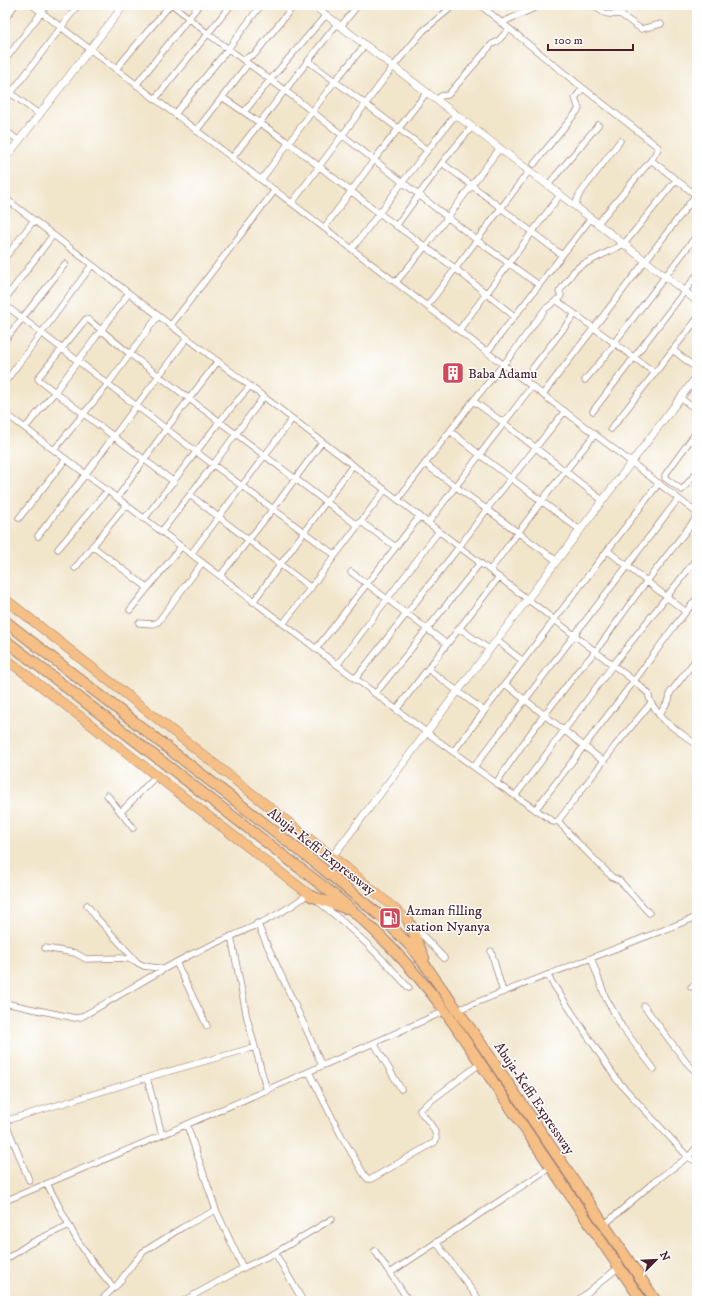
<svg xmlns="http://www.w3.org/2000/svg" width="702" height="1306" font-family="'IM FELL DW Pica',serif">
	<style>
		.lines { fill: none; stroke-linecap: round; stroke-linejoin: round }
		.minor-casing { stroke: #9e827a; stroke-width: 7 }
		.tertiary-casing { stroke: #9e827a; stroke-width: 8 }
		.primary-casing { stroke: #9e827a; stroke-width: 10 }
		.trunk-casing { stroke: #9e827a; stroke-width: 12 }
		.minor { stroke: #fff; stroke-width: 5.5 }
		.tertiary { stroke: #fff; stroke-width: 7 }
		.primary { stroke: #f5bf86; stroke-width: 9 }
		.trunk { stroke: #f5bf86; stroke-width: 10 }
		.labels { text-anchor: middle; stroke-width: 3; stroke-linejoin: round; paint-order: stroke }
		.poi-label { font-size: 14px; fill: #4a1f2b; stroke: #fff; text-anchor: start }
		.street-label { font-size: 14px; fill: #4a1f2b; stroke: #fff }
	</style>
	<rect width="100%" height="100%" fill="#fff"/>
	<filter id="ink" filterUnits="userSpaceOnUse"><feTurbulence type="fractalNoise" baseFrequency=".025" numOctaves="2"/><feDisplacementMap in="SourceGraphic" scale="8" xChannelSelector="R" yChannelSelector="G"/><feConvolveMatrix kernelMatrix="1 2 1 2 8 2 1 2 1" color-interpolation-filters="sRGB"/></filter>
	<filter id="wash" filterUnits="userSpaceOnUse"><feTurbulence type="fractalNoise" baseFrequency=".012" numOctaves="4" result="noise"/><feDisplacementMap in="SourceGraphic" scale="16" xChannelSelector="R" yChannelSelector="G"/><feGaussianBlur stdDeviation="0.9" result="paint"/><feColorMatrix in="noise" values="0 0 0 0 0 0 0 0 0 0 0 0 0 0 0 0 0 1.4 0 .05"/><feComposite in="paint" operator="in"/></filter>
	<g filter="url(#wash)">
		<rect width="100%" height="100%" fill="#f1e5ca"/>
	</g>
	<g filter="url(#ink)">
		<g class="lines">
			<!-- minor casing -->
			<g class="minor-casing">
				<path id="minor" d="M32,5L618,452L697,513
					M173,5L208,34L291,95L478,241L539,285
					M480,5L564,73L658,147V149L652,159L598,223
					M593,5C605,14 604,15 620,14L641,29L661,24
					M5,19L15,5
					M501,23L541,5
					M341,26L358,5
					M5,60L47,5
					M245,61L248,57L255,54L294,5
					M308,61L427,150
					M116,69L170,5
					M136,85L199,5
					M5,89L40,115
					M222,97L289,143L379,213L456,269L514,316
					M155,99L231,5
					M437,100L441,96L448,95L492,44L497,42L509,29
					M5,101L78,5
					M244,112L270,80L326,15
					M175,114L228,49L261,5
					M5,130L19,141
					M196,131L248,64
					M232,158L337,24
					M651,160L697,196
					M442,163C483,193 522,225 562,255
					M534,164L579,109L575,98L583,88
					M261,180L335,81L365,45
					M548,185L598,125
					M5,198L634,681L648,693L651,703L663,720L697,745
					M292,203L393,67L423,31L453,6L457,5
					M575,206L579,195L620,141
					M396,226L445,159L472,127
					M324,228L374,160L427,92
					M352,249L405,179L456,114
					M5,258L34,220
					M396,282L425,247L500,148
					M5,299L53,235
					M556,300L655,373
					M5,305L203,457L335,555
					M427,306L529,171
					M171,325L275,190
					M459,330L560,195
					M5,340L65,264
					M673,350L697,369
					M487,352L591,218
					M585,380L612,348L614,343L697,235
					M526,381L532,369L575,314
					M5,382L92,265
					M543,394L696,195
					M680,398L697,410
					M473,401L504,423L602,500
					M593,411L697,275
					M5,413L426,732L496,783L554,822L558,821L615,746L651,703
					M25,428L54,393L129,293
					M611,429L697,319
					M450,431L480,455L580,530
					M697,431L665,475V478L682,490L697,472
					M54,450L108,384L158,316
					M425,464L557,561
					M174,482L39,380L38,378L86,319L89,320L130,354L354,523L361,522L396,547
					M190,495L311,588
					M117,498L166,429L218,361
					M398,499L473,401L512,354L545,309L560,298L561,295L559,292L574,271L580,266L624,244L676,180
					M19,518L66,459
					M144,519L220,421L250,386
					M428,523L532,386
					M161,532L213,465L264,396
					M38,536L85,475L187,338
					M92,546L148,588
					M58,549L107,491
					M608,551L686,612
					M191,554L292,419
					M75,568L126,505
					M490,570L547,494L595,434
					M351,572L447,644
					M220,576L273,509L322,442
					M253,602L353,465
					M130,610L181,547
					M139,623L153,624L158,622L202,563
					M283,624L385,490
					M459,628L489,649
					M496,640L523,661
					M316,649L420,516
					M337,665L439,531
					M428,669L484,711
					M355,679L459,547L493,501L565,411
					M505,684L603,761
					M375,694L480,563
					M396,710L499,577
					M659,715L669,700L670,693L697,658
					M453,752L659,483
					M474,767L678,499
					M496,783L532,731L578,671L595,652L640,590L697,517
					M107,795L133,828
					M515,796L613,665L697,558
					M535,810L634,681L673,628L697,598
					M121,812L156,776
					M558,821L575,840L612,877L620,881L649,913
					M319,902C353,929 380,955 409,988
					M87,905L96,917L138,963L144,966L165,969
					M257,923L308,1033L322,1066
					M413,925L444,958
					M231,936L247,1018L267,1091
					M45,948L75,953L86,959L121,958L129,959L134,961
					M491,951L503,992
					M591,958L605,996L622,1027L654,1069
					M176,962L207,1026
					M547,975L617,1080L688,1157L697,1162
					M691,987L697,985
					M5,1003L75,1018L81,1017C118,997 154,973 192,954C230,936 276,920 308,894
					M644,1006L686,1062L697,1073
					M457,1010L697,917
					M374,1043L401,1089
					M309,1072L341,1135L365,1176L368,1179H371L435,1142C440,1132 426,1119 420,1111V1109L481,1063
					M147,1078L162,1135
					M187,1125L216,1210L243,1268
					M29,1180L5,1121L156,1075L255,1047
					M47,1184L76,1238L90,1259L114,1288
					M5,1201C153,1140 299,1077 445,1011
					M604,1225L654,1182L688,1157L697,1147
					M436,1242L480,1301
					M375,1251L409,1301
					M275,1253L303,1301
					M5,1260L29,1244L69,1225
					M390,1273L551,1167
					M100,1301L118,1284L132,1265L143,1252L183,1227L216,1210
					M183,1301L243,1268L275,1253L332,1219
					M577,1301L619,1267"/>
			</g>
			<!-- tertiary casing -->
			<g class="tertiary-casing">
				<path id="tertiary" d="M313,5L575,206L697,301
					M5,159L124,5
					M332,857L697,376"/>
			</g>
			<!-- primary casing -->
			<g class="primary-casing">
				<path id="primary" d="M5,599L348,869L408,920
					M5,658L311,896"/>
			</g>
			<!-- trunk casing -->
			<g class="trunk-casing">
				<path id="trunk" d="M5,621L323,869L384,919L411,947L428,969L484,1048L656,1301
					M5,640L328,890C374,927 409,963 445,1011L642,1301
					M311,896L345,908
					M408,920L424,958"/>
			</g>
			<!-- minor -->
			<use href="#minor" class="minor"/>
			<!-- tertiary -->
			<use href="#tertiary" class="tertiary"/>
			<!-- primary -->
			<use href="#primary" class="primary"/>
			<!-- trunk -->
			<use href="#trunk" class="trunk"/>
		</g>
	</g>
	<!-- icons -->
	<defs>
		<g id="building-square" transform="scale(1.15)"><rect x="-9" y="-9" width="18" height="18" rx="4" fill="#d1495b" stroke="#fff"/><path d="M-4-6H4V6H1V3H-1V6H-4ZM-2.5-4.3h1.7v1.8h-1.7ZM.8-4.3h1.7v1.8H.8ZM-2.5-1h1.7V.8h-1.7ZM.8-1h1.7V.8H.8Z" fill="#fff"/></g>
		<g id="fuel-square" transform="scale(1.15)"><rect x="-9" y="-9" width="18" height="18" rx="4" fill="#d1495b" stroke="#fff"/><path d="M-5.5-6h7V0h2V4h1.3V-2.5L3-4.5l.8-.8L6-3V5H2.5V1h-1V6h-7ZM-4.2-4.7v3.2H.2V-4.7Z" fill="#fff"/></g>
	</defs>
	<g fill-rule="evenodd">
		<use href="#building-square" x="453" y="373"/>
		<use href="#fuel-square" x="390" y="918"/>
	</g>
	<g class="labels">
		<!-- poi labels -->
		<g class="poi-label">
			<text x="468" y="378">Baba Adamu</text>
			<text x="406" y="915">Azman filling<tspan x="406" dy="16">station Nyanya</tspan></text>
		</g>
		<!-- street labels -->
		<g class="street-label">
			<text transform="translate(322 851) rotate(38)" y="5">Abuja-Keffi Expressway</text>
			<text transform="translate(535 1098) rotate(56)" y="5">Abuja-Keffi Expressway</text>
		</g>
	</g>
	<!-- margin -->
	<rect width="702" height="1306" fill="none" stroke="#fff" stroke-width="20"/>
	<!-- north arrow -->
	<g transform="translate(656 1260) rotate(66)" stroke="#ffffff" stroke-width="3" paint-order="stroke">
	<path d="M0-3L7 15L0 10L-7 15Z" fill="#4a1f2b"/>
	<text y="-6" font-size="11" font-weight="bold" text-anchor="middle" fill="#4a1f2b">N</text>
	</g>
	<!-- scale -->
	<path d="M548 44v6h85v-6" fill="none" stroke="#4a1f2b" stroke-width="2"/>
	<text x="554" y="44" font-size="12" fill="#4a1f2b" stroke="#ffffff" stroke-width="3" paint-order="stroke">100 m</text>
</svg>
